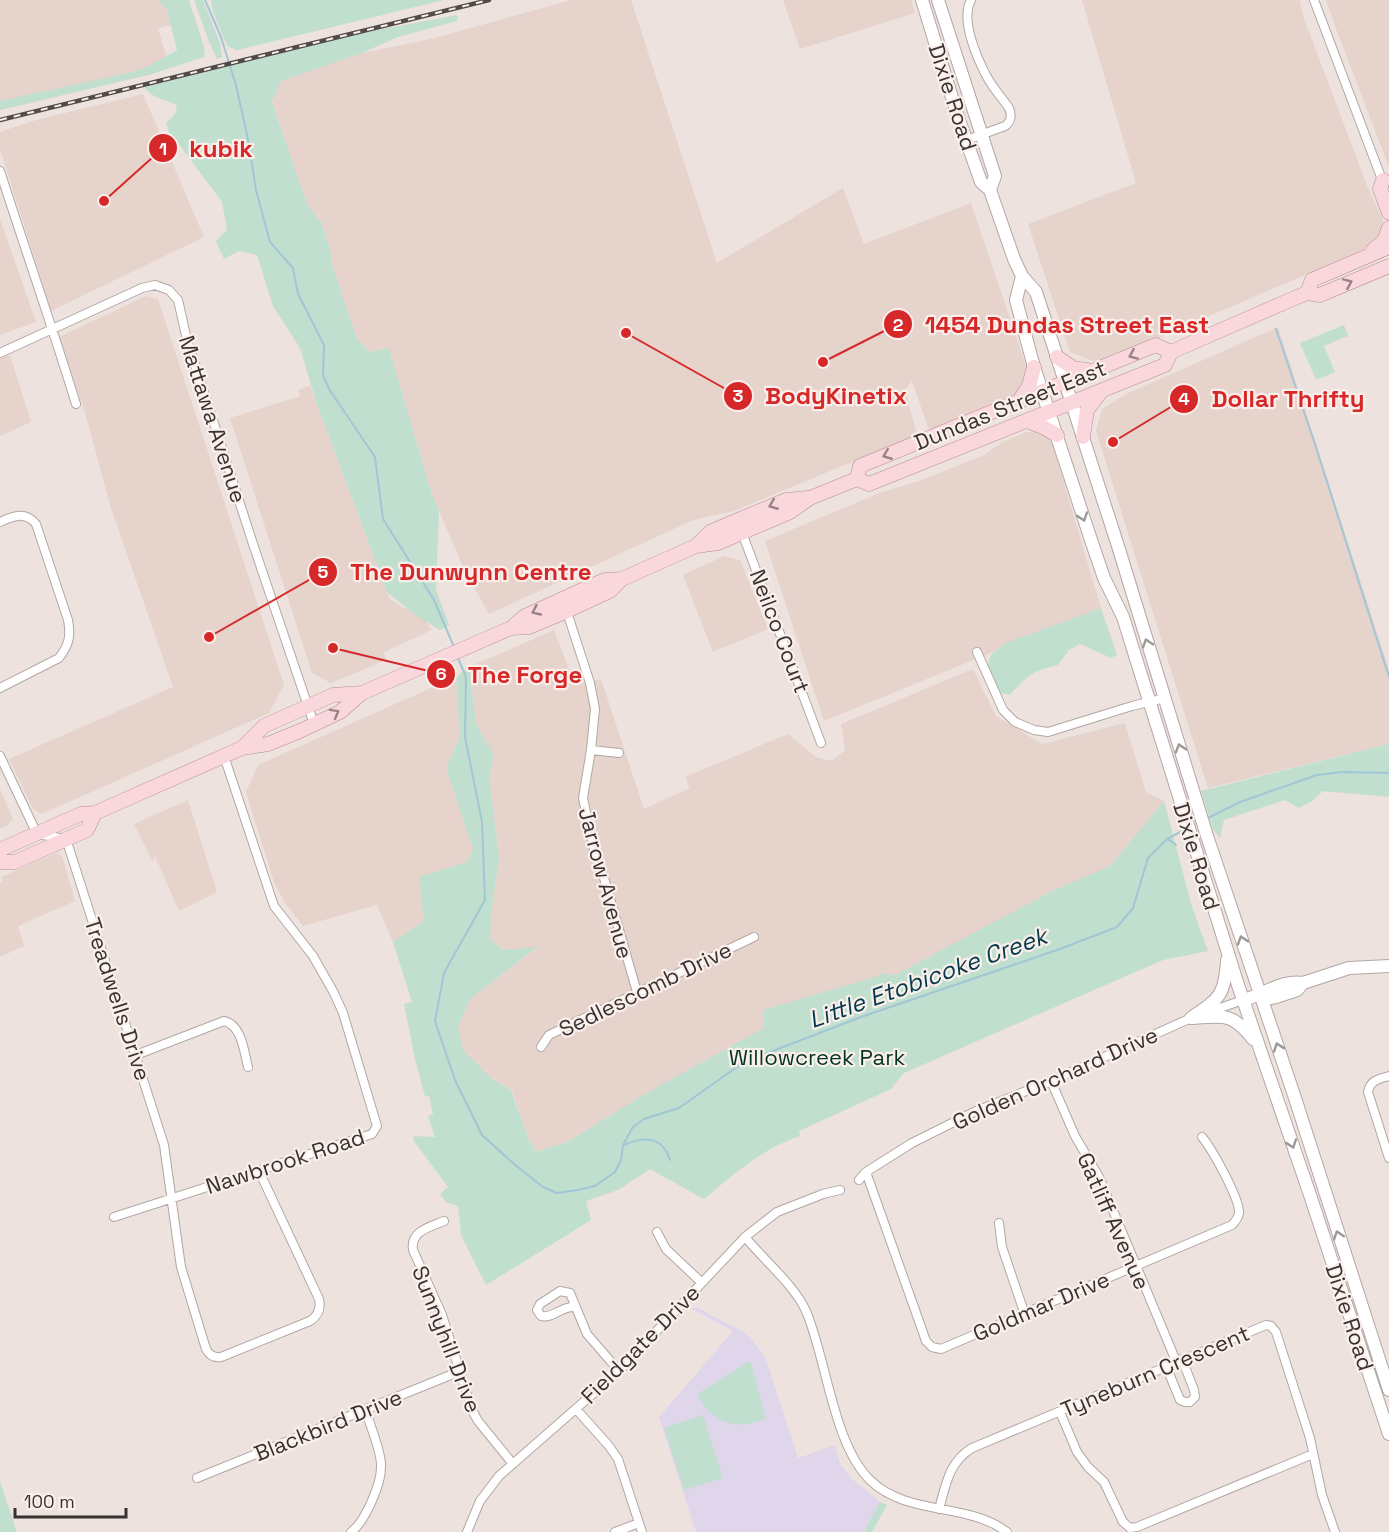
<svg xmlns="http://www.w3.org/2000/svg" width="1389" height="1532" font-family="'Space Grotesk',sans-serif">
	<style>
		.built { fill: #e5d3cc }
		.education { fill: #e0d6eb }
		.green { fill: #c0dfce }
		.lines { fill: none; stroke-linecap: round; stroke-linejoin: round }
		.stream { stroke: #a1c6d5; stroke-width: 2 }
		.street-casing { stroke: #b1a7a3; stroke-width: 10 }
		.secondary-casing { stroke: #b1a7a3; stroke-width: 14 }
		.primary-casing { stroke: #b48c91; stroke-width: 15 }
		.street { stroke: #fff; stroke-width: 8 }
		.secondary { stroke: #fff; stroke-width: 12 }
		.primary { stroke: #fad7dc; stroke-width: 14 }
		.rail-casing { stroke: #504a48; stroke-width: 4.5 }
		.rail { stroke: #fbefeb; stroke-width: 2; stroke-dasharray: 7; stroke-linecap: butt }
		.oneway { stroke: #988486 }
		.oneway2 { stroke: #9b9898 }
		.labels { text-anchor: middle; stroke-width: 4.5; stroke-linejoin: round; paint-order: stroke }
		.street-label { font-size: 22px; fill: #373231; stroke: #fbefeb }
		.park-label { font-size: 22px; fill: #043422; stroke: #fbefeb }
		.water-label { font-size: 24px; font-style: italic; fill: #033b4c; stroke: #fbefeb }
		.leader { fill: none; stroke: #d62828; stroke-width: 2 }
		.callout-dot { fill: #d62828; stroke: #fbefeb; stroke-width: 2 }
		.mark-label { font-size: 18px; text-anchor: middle; font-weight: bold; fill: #fff }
		.callout-label { font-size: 24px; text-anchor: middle; font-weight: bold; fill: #d62828; stroke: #fbefeb; stroke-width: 4.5; stroke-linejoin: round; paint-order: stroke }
	</style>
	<rect width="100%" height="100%" fill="#eee2de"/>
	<!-- built -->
	<path class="built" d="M0,0H172L184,22L158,28L167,59L152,74L0,110Z
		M571,0H631L717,263L843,188L864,244L971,203L1027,369L1025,380L1017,393L1012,396L931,430L928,427L912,381L905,390L917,435L734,511L693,520L489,614L466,573L432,495L389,348L370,352L357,339L331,261V253L321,222L307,204L272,101L280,81L362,53L431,39Z
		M783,0H911L915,13L800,49Z
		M1082,0H1300L1303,16L1368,188L1383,220V228L1378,239L1365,249L1142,345L1116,353L1096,362L1070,352L1028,224L1136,183Z
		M1326,0H1389V167L1335,26Z
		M143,94L204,237L51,311L0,149V132L36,120Z
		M0,219L36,322L0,335Z
		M146,296L158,299L284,685L269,713L42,814L33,809L9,759L173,687L111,508L83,405L57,338Z
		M1278,327L1389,669V744L1208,788L1096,431L1102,409L1126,394Z
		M10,355L31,422L0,436V358Z
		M310,386L389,598L403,608H417L432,630L384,652L386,660L331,683L312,673L230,418L300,396L298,390Z
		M1036,431L1049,439L1053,446L1101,608L824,721L765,541L882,492L919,481L984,455L1001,443L1017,436L1027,432Z
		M724,556L740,560L768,629L713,652L683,575Z
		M554,630L575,685L601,679L644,809L690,788L685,777L788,734L816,757L832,761L845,750L841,724L973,669L996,716L1042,744L1125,723L1146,792L1164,801L1110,866L895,975L882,973L879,976L765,1028L643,1095L569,1141L536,1152L528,1138L512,1090L492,1079L463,1050L458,1027L470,999L536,948L503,950L490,939L491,916L499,858L489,776L494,757L476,723L469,667Z
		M456,677L460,736L446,768L473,850L467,862L419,877L424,921L393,942L377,905L303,926L285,903L274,882L246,792L258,765Z
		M0,789L13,819L8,825L0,829Z
		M188,800L217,892L179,911L155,856L153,862L134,824Z
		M56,853L62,856L75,901L18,926L24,946L0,957V883L3,882L1,877Z"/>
	<!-- education -->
	<path class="education" d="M696,1307L742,1331L753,1341L766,1359L798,1458L835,1445L840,1464L851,1478L880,1502L864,1532H696L659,1417L733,1331L692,1309Z"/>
	<!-- green -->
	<path class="green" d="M159,0H189L205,50L204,57L152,74L0,110V101L137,71C151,65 165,57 177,50L167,10Z
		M194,0H203L220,43L222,57L217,59L209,42Z
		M211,0H444L237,50L227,46L213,12Z
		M457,15V21L398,37L362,53L281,81L272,102L307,204L321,222L331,253V261L357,339L370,352L389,348L432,495L439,511L436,590L449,625L440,630L414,614L387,592L316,402L300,348L273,306L257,255L239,251L224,259L216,241L227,230L222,202L175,139L169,133L166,123L175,114L177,105C165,99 150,98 144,86L361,33Z
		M1344,325L1348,336L1324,346L1335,372L1316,380L1300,343Z
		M1101,608L1117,655L1111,658L1080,644L1069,650L1058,665C1032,671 1028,675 1010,695L1001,693C989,669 978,660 1006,643Z
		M469,667L476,723L494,756L489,776L499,858L491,916L490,939L503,950L537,947L470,999L458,1027L463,1050L492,1079L511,1090L528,1138L536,1152L569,1141L643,1095L764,1028L763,1010L879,976L882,973L895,975L1054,890L1110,866L1164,801L1192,907L1208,951L1163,960L904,1073L891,1089L799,1131L800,1136C763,1148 734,1174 704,1199L650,1169L618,1190L586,1201L591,1220L486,1285L461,1235L458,1206L446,1202L440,1194L448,1187L414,1141L413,1136L435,1137L428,1116L433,1114L429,1096H425L415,1059L404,1004L412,1002L393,942L424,921L419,877L467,862L473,850L446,768L460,736L456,677Z
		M1389,744V797L1323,791L1311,802L1299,808L1285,800L1224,820L1220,838L1213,829L1201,791Z
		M748,1362L751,1363L766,1419C734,1430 714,1425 697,1394Z
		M703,1415L723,1478L684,1490L664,1428Z
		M0,1481L17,1532H0Z
		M880,1502L887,1505L872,1532H864Z"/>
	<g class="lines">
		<!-- stream -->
		<path class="stream" d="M205,0L221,37L236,85L249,144L256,190L270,242L293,268L298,294L324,345L323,375L329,389L375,457L383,519L434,600L454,647
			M1276,329L1315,444L1389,677
			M458,658L466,677L465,737L482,822L485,900L444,973L435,1021L455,1080L482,1135L514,1164L543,1187L557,1193L578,1190L595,1186L615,1172L621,1160L623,1145L633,1127L644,1119L679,1108L744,1062L861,1017L1060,949L1117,927L1133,908L1148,858L1167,839L1184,830
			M1206,819L1240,802L1317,775L1342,772L1389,773
			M1168,839L1176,845
			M754,1060L787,1053L809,1067
			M624,1145C645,1136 662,1136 670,1160"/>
		<!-- street casing -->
		<g class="street-casing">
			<path id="street" d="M1314,0L1384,185
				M967,140L1005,126C1011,122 1012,115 1009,108C1002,98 993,88 987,77C977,58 960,20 971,0
				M0,171C25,249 52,326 76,404
				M0,353L142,288L155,285L169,290L178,300L187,340L253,544L314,724
				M0,522C14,516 25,511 36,524L68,620C71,636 69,645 59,658L0,688
				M741,530L821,743
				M566,609L590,683L595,709L591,750L583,798L593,846L602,871L637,992
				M977,652L1003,710L1015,722L1034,730L1048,732L1132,706L1165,698
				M591,750L619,753
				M0,756L37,834L66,839L69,848L164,1145L181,1267L206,1349C209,1355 214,1358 221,1357L310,1321C318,1316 321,1308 319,1299L259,1171
				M541,1047L549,1035L754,937
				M136,1055L224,1021C242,1025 244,1052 248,1067
				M1389,1076C1379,1079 1370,1080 1368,1092L1389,1158
				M1051,1081L1075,1136L1099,1177L1176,1361
				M866,1172L926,1341L932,1347L941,1349L1232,1225C1235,1222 1238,1219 1239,1213C1240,1199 1212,1149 1202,1137
				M859,1180L866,1172L912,1143L974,1112L1051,1081L1191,1018L1243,1000
				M114,1217L372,1134L377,1126L343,1013L334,993L313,956L274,906L224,756
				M444,1221C430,1227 410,1231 413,1250L442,1315L472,1410L478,1421L513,1464
				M999,1223L1002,1247L1024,1312
				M657,1232L666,1249L701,1282
				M745,1237C764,1260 794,1285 806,1311C827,1360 833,1445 871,1481C908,1516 967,1502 1007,1532
				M574,1307C562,1306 552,1319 541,1316L537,1310L540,1304L560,1291L570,1293L587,1334L619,1371
				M1166,1366L1180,1400L1185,1402H1190L1195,1397L1194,1390L1182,1359
				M576,1409L609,1446L618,1459L642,1532
				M1060,1412L1077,1452L1088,1467L1104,1482L1123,1522L1130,1528L1137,1527L1313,1454
				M197,1478L458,1372
				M939,1509C946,1484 949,1462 972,1448L1266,1325L1271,1326L1276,1332L1310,1438L1322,1495L1335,1532
				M351,1532C365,1522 382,1483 381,1465C381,1450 370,1426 366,1411
				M467,1532L480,1501L499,1476L619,1371L745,1237L777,1212L823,1194L840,1190
				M615,1532L639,1523"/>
		</g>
		<!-- secondary casing -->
		<g class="secondary-casing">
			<path id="secondary" d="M922,0L958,117L981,182L990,190L1014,259L1022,276L1036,292L1118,546L1207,836L1295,1098L1389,1390
				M938,0L995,176L990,190
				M1022,276L1016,300L1034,367L1091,540L1104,578L1123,617L1238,985L1310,1195L1389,1434
				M1260,996L1270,998L1276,997L1297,990L1303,983L1349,968L1389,966
				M1243,1000C1263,995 1283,979 1303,983
				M1191,1018C1219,999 1225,996 1227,960
				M1192,1018C1223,1016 1232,1012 1253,1039"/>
		</g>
		<!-- primary casing -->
		<g class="primary-casing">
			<path id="primary" d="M1383,180L1380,189L1389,213
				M1373,250L1384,241L1389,228
				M1307,293L1312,280L1389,247
				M1057,357L1073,368L1092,371
				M1019,401L1029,386L1034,367
				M1027,421L1043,427L1057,435
				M1083,437L1087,410L1100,393
				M857,479L860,466L1156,345L1171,352
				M696,546L710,532L738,520L786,500L808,498
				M511,628L529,627L567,611L610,591L622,579
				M242,748L264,726L333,695L362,693
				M0,851L4,848L81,814L95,813L242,748L268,744L300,731L340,712L362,693L511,628L525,616L584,589L605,580L622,579L696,546L718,543L790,512L810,498L857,479L869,484L1165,365L1171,352L1290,300L1307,293L1320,295L1389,266
				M0,862H15L87,830L95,813"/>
		</g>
		<!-- street -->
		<use href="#street" class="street"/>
		<!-- secondary -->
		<use href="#secondary" class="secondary"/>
		<!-- primary -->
		<use href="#primary" class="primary"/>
		<!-- rail casing -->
		<g class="rail-casing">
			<path id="rail" d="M0,120L489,0"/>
		</g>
		<!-- rail -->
		<use href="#rail" class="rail"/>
	</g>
	<!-- one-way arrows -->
	<defs><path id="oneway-chevron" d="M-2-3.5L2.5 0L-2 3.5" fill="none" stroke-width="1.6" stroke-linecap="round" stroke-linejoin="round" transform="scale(1.5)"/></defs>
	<g class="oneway">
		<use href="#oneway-chevron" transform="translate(1348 283) rotate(-23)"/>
		<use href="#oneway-chevron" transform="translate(1133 355) rotate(157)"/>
		<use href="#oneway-chevron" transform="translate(887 455) rotate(158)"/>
		<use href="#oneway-chevron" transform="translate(773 505) rotate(158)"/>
		<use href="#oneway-chevron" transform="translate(536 611) rotate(155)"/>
		<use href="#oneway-chevron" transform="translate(335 713) rotate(-29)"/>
	</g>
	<g class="oneway2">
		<use href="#oneway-chevron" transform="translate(1083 517) rotate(71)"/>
		<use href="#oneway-chevron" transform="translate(1147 643) rotate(-108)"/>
		<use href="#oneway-chevron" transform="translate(1180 748) rotate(-107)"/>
		<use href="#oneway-chevron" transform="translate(1242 940) rotate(-108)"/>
		<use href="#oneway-chevron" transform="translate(1278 1047) rotate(-109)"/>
		<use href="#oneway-chevron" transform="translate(1292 1144) rotate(71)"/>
		<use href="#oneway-chevron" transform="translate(1338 1235) rotate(-108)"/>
	</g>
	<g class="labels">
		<!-- street labels -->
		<g class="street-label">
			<text transform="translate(953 97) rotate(72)" y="8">Dixie Road</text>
			<text transform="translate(1010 405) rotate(-22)" y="8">Dundas Street East</text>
			<text transform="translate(213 419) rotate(72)" y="8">Mattawa Avenue</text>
			<text transform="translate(780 631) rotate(69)" y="8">Neilco Court</text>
			<text transform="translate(1197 856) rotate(73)" y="8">Dixie Road</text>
			<text transform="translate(606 883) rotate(75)" y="8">Jarrow Avenue</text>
			<text transform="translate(645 989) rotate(-26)" y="8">Sedlescomb Drive</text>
			<text transform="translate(118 999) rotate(72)" y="8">Treadwells Drive</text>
			<text transform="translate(1055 1078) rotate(-24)" y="8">Golden Orchard Drive</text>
			<text transform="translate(285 1161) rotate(-18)" y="8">Nawbrook Road</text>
			<text transform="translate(1114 1221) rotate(66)" y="8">Gatliff Avenue</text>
			<text transform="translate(1041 1306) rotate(-23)" y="8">Goldmar Drive</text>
			<text transform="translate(1350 1317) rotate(72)" y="8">Dixie Road</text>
			<text transform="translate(447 1339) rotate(69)" y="8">Sunnyhill Drive</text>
			<text transform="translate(640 1344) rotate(-45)" y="8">Fieldgate Drive</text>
			<text transform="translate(1155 1371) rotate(-23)" y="8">Tyneburn Crescent</text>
			<text transform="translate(328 1425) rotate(-22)" y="8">Blackbird Drive</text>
		</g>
		<!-- park labels -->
		<g class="park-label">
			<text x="817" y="1065">Willowcreek Park</text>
		</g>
		<!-- water labels -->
		<g class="water-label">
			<text transform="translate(928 978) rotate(-20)" y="8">Little Etobicoke Creek</text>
		</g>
	</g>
	<!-- callouts -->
	<path class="leader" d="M104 201L163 148M823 362L898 324M626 333L738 396M1113 442L1184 399M209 637L323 572M333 648L441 674"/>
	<g class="callout-dot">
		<circle cx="104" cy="201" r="6"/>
		<circle cx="823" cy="362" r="6"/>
		<circle cx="626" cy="333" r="6"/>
		<circle cx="1113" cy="442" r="6"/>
		<circle cx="209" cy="637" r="6"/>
		<circle cx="333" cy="648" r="6"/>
		<circle cx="163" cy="148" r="15"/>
		<circle cx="898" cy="324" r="15"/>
		<circle cx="738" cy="396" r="15"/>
		<circle cx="1184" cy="399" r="15"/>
		<circle cx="323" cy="572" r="15"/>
		<circle cx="441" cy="674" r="15"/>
	</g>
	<g class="mark-label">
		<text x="163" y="155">1</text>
		<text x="898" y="331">2</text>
		<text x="738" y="402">3</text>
		<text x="1184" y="405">4</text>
		<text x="323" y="578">5</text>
		<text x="441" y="680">6</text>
	</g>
	<g class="callout-label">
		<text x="221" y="157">kubik</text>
		<text x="1067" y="333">1454 Dundas Street East</text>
		<text x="836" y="404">BodyKinetix</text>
		<text x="1288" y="407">Dollar Thrifty</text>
		<text x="471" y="580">The Dunwynn Centre</text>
		<text x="525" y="683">The Forge</text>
	</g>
	<!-- scale -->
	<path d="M15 1508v9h111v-9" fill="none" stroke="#373231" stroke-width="3"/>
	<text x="24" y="1508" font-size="18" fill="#373231" stroke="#fbefeb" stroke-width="4.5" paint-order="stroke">100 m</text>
</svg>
